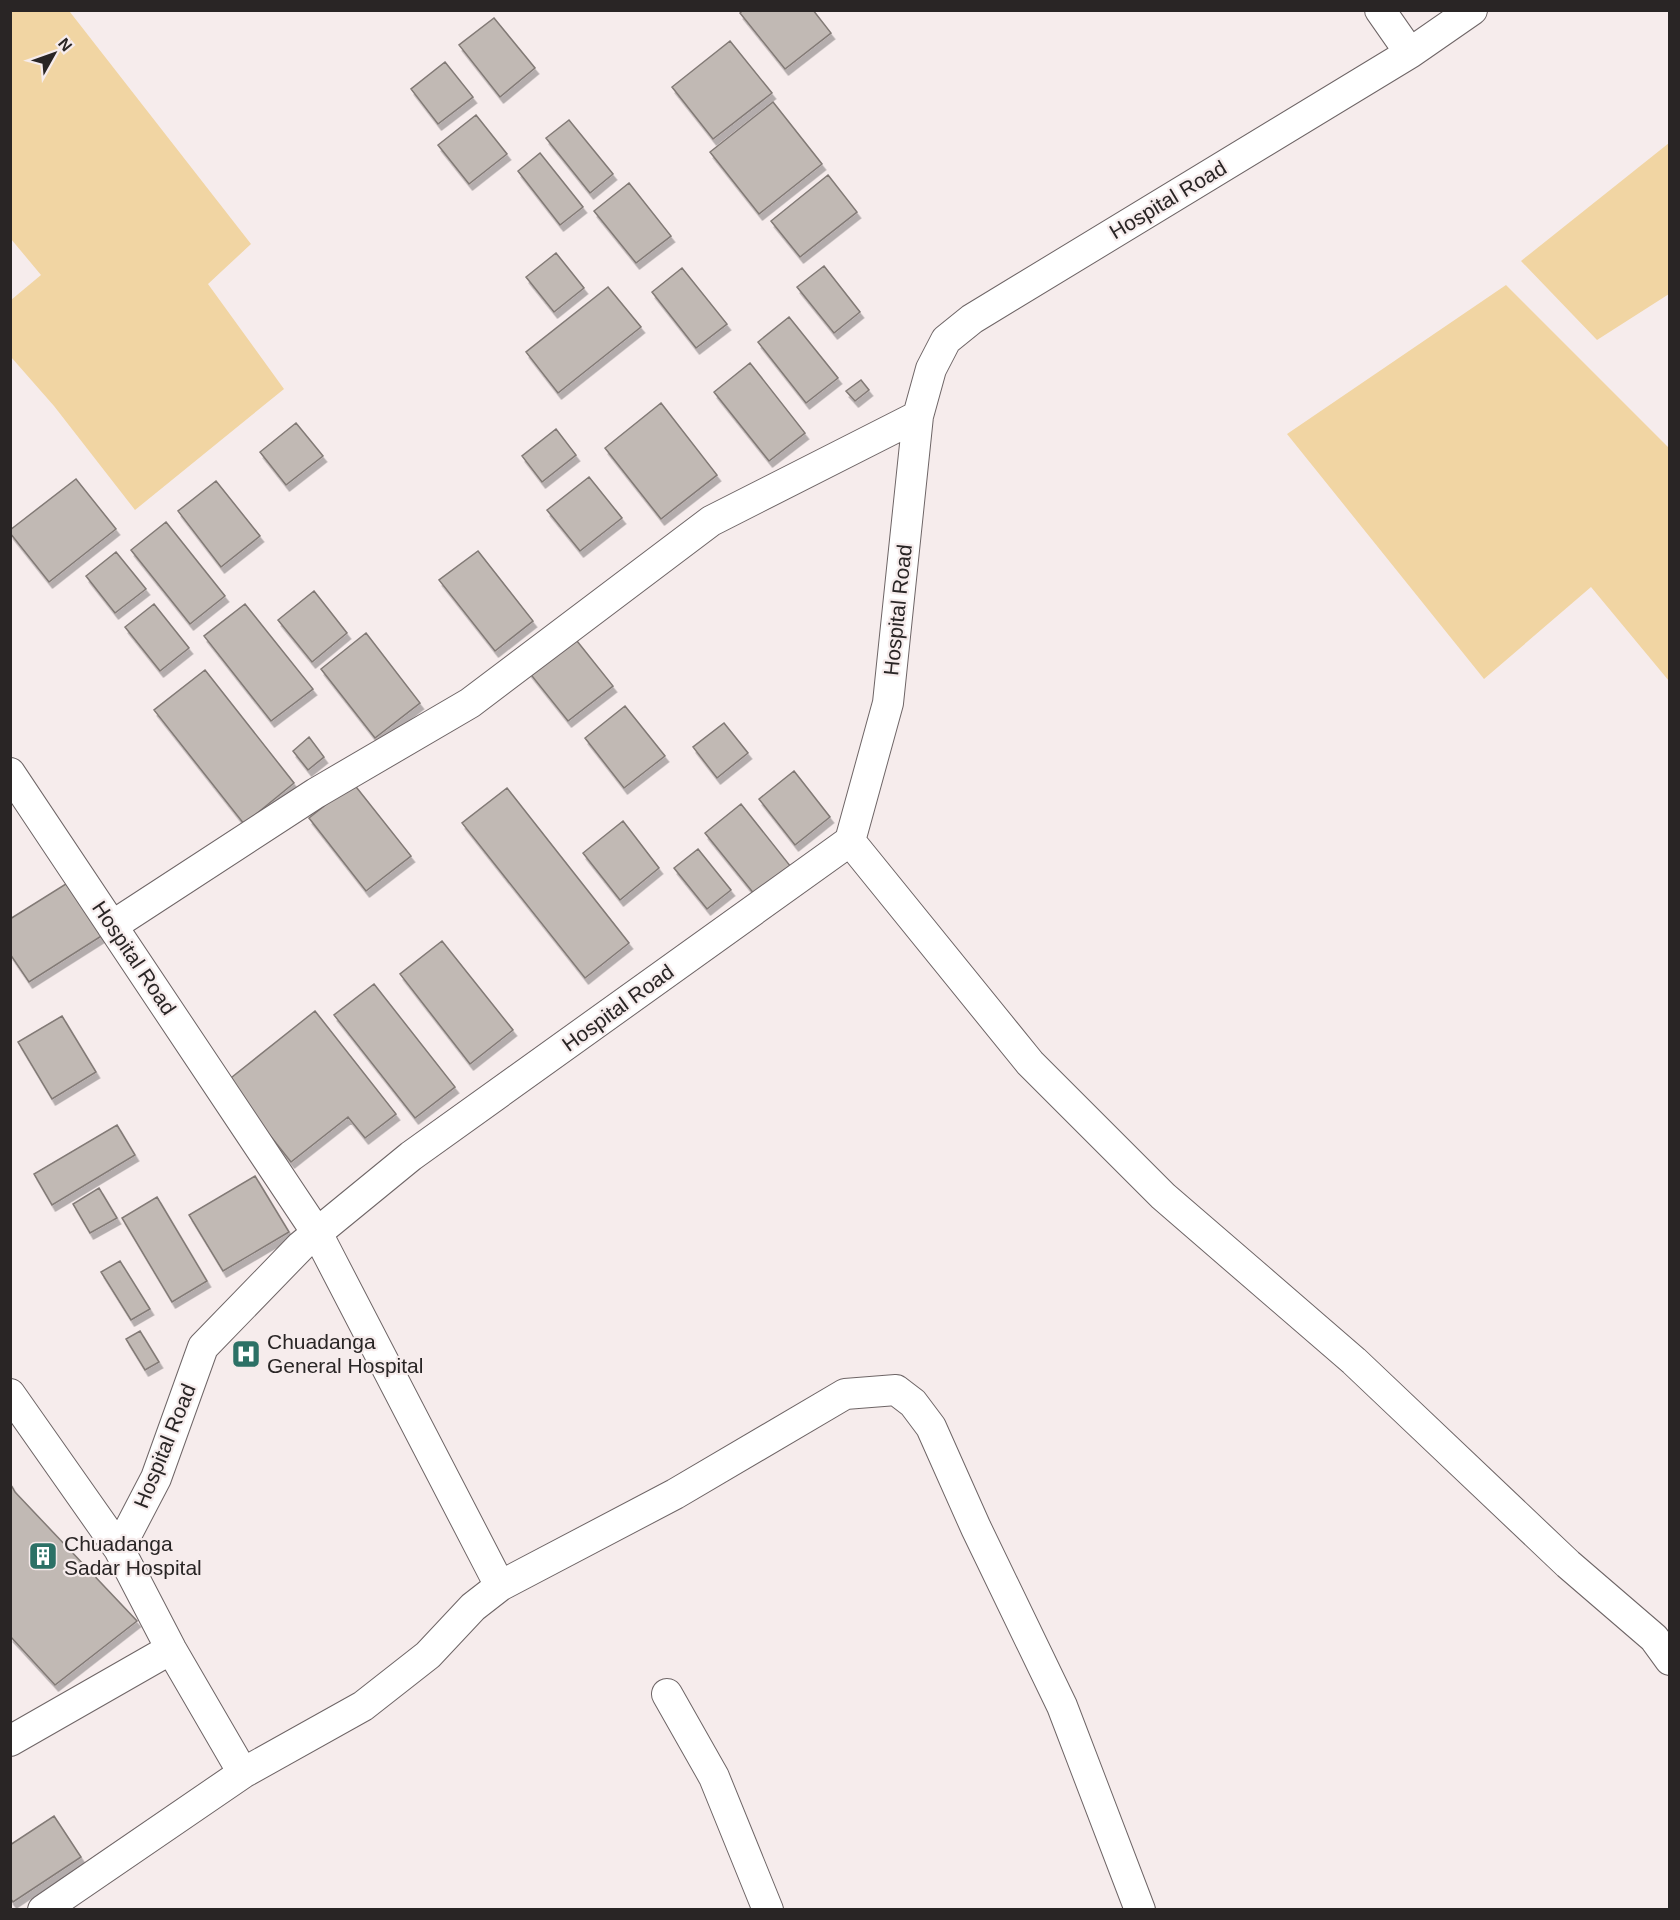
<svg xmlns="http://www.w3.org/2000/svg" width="1680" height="1920" font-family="Arial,sans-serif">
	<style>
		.green { fill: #f1d5a3 }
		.building { fill: #c1b9b4; stroke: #827a76; stroke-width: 1.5; filter: url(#shadow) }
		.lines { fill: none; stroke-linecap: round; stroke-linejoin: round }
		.minor-casing { stroke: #6e6566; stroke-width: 32 }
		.minor { stroke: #fff; stroke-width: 30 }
		.labels { text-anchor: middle; stroke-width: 4.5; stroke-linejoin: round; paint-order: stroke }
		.street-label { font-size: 21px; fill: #292525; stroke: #f6ecec }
		.poi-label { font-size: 21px; fill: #292525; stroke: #f6ecec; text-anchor: start }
	</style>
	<defs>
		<filter id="shadow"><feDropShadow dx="3.5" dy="6" stdDeviation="0" flood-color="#0004"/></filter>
	</defs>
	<rect width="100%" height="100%" fill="#f6ecec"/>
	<!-- green -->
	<path class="green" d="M10,11H72L70,12L251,244L208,284L284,389L135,510L54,406L11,357V300L41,275L11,239Z
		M1669,143V294L1597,340L1521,261Z
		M1506,285L1669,448V681L1591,587L1484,679L1287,434Z"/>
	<!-- building -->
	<path class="building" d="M743,10H813L831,33L785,69L740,13Z
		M494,18L535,68L500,97L459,45Z
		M730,41L772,93L713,139L672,87Z
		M445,62L473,97L438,124L411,89Z
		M773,102L822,164L759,214L710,152Z
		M476,115L507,154L469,184L438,145Z
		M569,120L613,174L590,193L546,138Z
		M540,153L583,207L560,225L518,171Z
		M828,175L857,212L800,257L771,221Z
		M629,183L671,236L636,263L594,211Z
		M556,253L584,288L554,312L526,277Z
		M824,266L860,312L834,333L797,287Z
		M682,268L727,324L696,348L652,292Z
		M608,287L641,327L558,393L526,352Z
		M789,317L838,378L806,403L758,342Z
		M750,363L805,433L769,461L714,392Z
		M861,380L869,390L855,401L846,391Z
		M661,403L717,475L661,519L605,448Z
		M296,423L323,456L286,485L260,452Z
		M556,429L576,455L542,482L522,456Z
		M589,477L622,518L580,551L547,510Z
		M76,479L116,529L49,582L10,533V530Z
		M216,481L260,536L221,567L178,511Z
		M166,522L225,596L190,624L131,550Z
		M478,551L533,621L495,651L439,580Z
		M116,552L146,589L115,613L86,576Z
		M314,591L347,633L312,662L278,620Z
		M154,604L189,648L160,671L125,627Z
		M245,604L313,689L271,721L204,636Z
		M366,633L420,703L375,738L321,669Z
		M573,636L613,686L568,721L528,671Z
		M205,670L294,783L244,824L154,710Z
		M625,706L665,756L624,788L585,738Z
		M724,723L748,753L717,778L693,747Z
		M309,737L324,757L308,770L293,751Z
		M794,771L830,817L795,845L759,799Z
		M353,783L411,856L366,891L309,818Z
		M507,788L629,943L585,978L462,823Z
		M741,804L795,872L759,900L705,833Z
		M623,821L659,868L620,900L583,853Z
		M698,849L731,890L707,909L674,868Z
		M69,882L103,935L29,982L10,954V919Z
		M442,941L513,1030L470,1064L400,974Z
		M374,984L455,1087L415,1118L334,1015Z
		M315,1011L396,1114L365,1138L348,1117L291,1162L227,1081Z
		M62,1016L96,1072L52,1099L18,1042Z
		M117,1125L135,1155L52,1205L34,1174Z
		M255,1176L289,1232L223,1271L189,1215Z
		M99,1188L117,1218L90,1233L73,1204Z
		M157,1197L207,1281L172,1302L122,1218Z
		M120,1261L150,1309L131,1320L101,1272Z
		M140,1331L159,1362L145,1370L126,1339Z
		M10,1483L15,1492L137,1621L55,1685L10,1636Z
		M54,1816L81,1857L13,1902L10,1898V1845Z"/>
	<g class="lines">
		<!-- minor casing -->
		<g class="minor-casing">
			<path id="minor" d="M1380,10L1410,53
				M10,773L317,1233L500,1586
				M850,841L1030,1063L1163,1196L1354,1361L1568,1564L1654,1638L1670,1660
				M112,926L316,793L470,703L711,521L918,416
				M10,1394L119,1549L156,1478L203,1347L301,1246L411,1156L850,841L888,703L918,416L931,369L946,340L972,319L1410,53L1472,10
				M119,1549L171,1649L243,1773
				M667,1694L714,1777L768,1910
				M10,1741L171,1649
				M43,1910L243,1773L363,1706L428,1655L473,1607L500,1586L675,1494L845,1394L896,1390L913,1403L931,1427L976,1528L1062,1706L1140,1910"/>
		</g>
		<!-- minor -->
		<use href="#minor" class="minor"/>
	</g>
	<!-- icons -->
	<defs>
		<g id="hospital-square" transform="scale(1.5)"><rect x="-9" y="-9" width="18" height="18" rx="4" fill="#2c7166" stroke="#f6ecec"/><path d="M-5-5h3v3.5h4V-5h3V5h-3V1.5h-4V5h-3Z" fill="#fff"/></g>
		<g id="building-square" transform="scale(1.5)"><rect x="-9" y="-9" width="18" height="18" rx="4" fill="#2c7166" stroke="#f6ecec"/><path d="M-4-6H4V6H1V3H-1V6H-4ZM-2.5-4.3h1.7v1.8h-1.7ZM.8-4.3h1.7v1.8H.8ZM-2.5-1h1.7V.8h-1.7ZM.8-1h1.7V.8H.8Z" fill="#fff"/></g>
	</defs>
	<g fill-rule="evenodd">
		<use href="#hospital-square" x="246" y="1354"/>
		<use href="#building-square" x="43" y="1556"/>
	</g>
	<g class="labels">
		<!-- street labels -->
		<g class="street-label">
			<text transform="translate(1168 200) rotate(-31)" y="7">Hospital Road</text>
			<text transform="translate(898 610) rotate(-84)" y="7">Hospital Road</text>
			<text transform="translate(134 958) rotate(56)" y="7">Hospital Road</text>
			<text transform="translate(618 1008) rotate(-36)" y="7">Hospital Road</text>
			<text transform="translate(165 1446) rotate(-68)" y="7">Hospital Road</text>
		</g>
		<!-- poi labels -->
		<g class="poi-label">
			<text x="267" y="1349">Chuadanga<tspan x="267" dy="24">General Hospital</tspan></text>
			<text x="64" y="1551">Chuadanga<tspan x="64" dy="24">Sadar Hospital</tspan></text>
		</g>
	</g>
	<!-- border -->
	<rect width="1680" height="1920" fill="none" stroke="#292525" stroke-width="24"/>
	<!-- north arrow -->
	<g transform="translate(54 54) rotate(50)" stroke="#f6ecec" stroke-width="4.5" paint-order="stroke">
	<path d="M0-4.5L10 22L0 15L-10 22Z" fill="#292525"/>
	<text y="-9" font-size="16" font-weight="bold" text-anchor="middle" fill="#292525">N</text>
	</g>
</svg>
